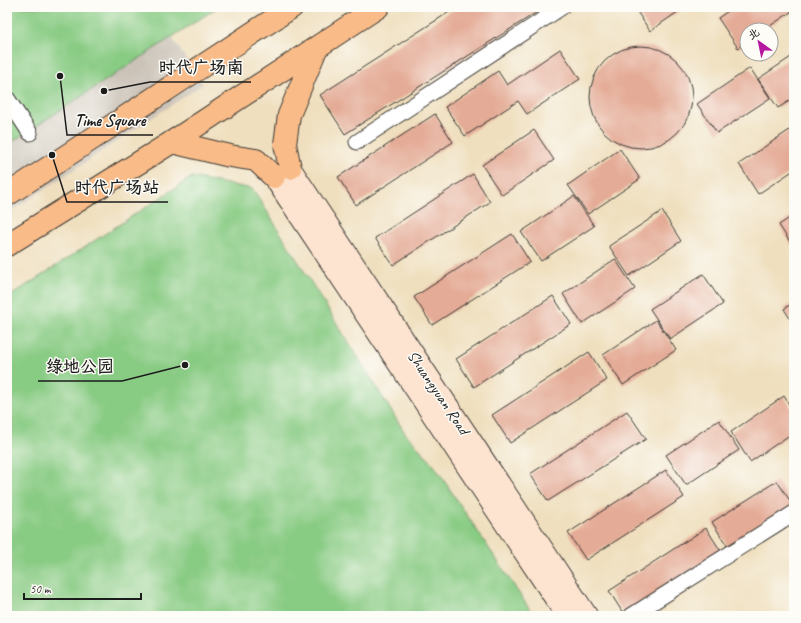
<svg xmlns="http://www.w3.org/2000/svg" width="801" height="623" font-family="Caveat,'LXGW WenKai TC',sans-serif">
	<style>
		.industrial { fill: #cbc3b8 }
		.green { fill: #88cb83; stroke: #527450 }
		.building { fill: #e4ab96 }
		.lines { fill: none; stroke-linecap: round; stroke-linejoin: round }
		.street-casing { stroke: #3c3934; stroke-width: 17 }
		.secondary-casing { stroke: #3c3934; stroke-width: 23 }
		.primary-casing { stroke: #3c3934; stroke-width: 24 }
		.street { stroke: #fff; stroke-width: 15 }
		.secondary { stroke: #fde4d0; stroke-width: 21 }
		.primary { stroke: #f9bc89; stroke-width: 22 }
		.labels { text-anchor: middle; stroke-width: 3; stroke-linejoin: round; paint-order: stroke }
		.street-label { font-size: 16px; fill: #1c1c1c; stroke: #fdfcf7 }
		.leader { fill: none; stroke: #1c1c1c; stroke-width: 1.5 }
		.callout-dot { fill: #1c1c1c; stroke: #fdfcf7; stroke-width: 1.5 }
		.callout-label { font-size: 17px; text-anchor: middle; font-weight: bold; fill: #1c1c1c; stroke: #fdfcf7; stroke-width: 3; stroke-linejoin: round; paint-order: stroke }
	</style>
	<rect width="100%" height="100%" fill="#fdfcf7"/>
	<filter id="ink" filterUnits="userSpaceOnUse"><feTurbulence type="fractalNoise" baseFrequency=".025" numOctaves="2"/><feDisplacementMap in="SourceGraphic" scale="8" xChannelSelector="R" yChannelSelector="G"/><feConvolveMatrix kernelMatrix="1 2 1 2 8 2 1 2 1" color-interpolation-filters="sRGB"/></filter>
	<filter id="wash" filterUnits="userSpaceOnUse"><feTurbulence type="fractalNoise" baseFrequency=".012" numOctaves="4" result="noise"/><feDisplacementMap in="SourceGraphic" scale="16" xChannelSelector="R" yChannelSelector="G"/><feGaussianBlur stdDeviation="0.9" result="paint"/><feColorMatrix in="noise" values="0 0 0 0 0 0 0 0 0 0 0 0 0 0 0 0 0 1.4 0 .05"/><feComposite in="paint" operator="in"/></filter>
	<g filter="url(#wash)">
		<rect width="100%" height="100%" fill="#efdfbe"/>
		<!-- industrial -->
		<path class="industrial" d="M151,7L203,84L7,214V96Z"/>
		<!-- green -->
		<path class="green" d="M7,7H218L7,145Z
			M192,177L253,189L405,433L433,464L534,616H7V298Z"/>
		<g id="blocks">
			<!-- building -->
			<path class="building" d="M457,7H545L345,134L320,95Z
				M634,7H685L650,31Z
				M734,7H787L791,12L764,30H747V41L738,48L718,18Z
				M590 97a51 51 0 1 1 102 0a51 51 0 1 1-102 0Z
				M560,49L580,79L527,114L518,101L465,136L445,107L498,71L507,85Z
				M794,55V98L778,108L758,79Z
				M750,68L770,98L717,133L697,104Z
				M435,114L453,142L356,205L338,177Z
				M791,129L794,133V170L758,194L739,164Z
				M534,130L554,160L502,195L482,165Z
				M620,149L640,179L588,214L568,185Z
				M473,174L490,202L393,265L375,238Z
				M574,196L594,226L541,261L521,232Z
				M662,211L681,241L629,276L609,246Z
				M794,215V248L779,225Z
				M512,234L530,262L432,325L414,297Z
				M615,259L635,289L582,324L563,294Z
				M703,274L723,304L670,339L650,309Z
				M553,296L571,324L474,387L456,359Z
				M794,302V325L784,309Z
				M656,320L676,350L623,385L603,355Z
				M589,352L607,380L510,443L492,415Z
				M784,396L794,412V432L750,462L731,432Z
				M627,411L646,439L548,501L530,474Z
				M719,420L739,450L686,485L666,455Z
				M666,470L684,497L586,560L568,533Z
				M777,481L794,507L731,552L712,522Z
				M706,528L724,556L625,616L609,591Z"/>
		</g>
	</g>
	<g filter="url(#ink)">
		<use href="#blocks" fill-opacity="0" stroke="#3c3934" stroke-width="1"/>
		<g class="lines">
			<!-- street casing -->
			<g class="street-casing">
				<path id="street" d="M7,98L30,133
					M357,142L562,7
					M631,616L794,513"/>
			</g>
			<!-- secondary casing -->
			<g class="secondary-casing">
				<path id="secondary" d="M290,168L587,616
					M274,177L567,616"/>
			</g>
			<!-- primary casing -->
			<g class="primary-casing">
				<path id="primary" d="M172,142L230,156L256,160L274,177
					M290,168L285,144L289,115L317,47
					M7,195L292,7
					M7,245L172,142L378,7"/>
			</g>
			<!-- street -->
			<use href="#street" class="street"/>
			<!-- secondary -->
			<use href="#secondary" class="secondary"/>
			<!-- primary -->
			<use href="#primary" class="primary"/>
		</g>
	</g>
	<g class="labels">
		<!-- street labels -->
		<g class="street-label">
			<text transform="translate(439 392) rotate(56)" y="6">Shuangyuan Road</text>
		</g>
	</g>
	<!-- callouts -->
	<path class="leader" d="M104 91L150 82H251M60 76L67 135H153M52 155L67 202H168M185 365L122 381H38"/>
	<g class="callout-dot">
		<circle cx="104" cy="91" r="4"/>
		<circle cx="60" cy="76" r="4"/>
		<circle cx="52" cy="155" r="4"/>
		<circle cx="185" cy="365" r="4"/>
	</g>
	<g class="callout-label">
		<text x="201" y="73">时代广场南</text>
		<text x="110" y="126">Time Square</text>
		<text x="117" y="193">时代广场站</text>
		<text x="80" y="372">绿地公园</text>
	</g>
	<!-- margin -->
	<rect width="801" height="623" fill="none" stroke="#fdfcf7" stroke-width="24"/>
	<!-- north arrow -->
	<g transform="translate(759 42) rotate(327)"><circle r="19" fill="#fdfcf7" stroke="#a3a29f"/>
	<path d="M0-3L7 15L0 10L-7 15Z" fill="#b5179e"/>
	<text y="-6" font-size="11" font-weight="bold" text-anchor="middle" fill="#1c1c1c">北</text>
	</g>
	<!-- scale -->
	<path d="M24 593v6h117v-6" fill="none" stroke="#1c1c1c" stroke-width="2"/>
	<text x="30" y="593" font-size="12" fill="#1c1c1c" stroke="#fdfcf7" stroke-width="3" paint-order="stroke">50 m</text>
</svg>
